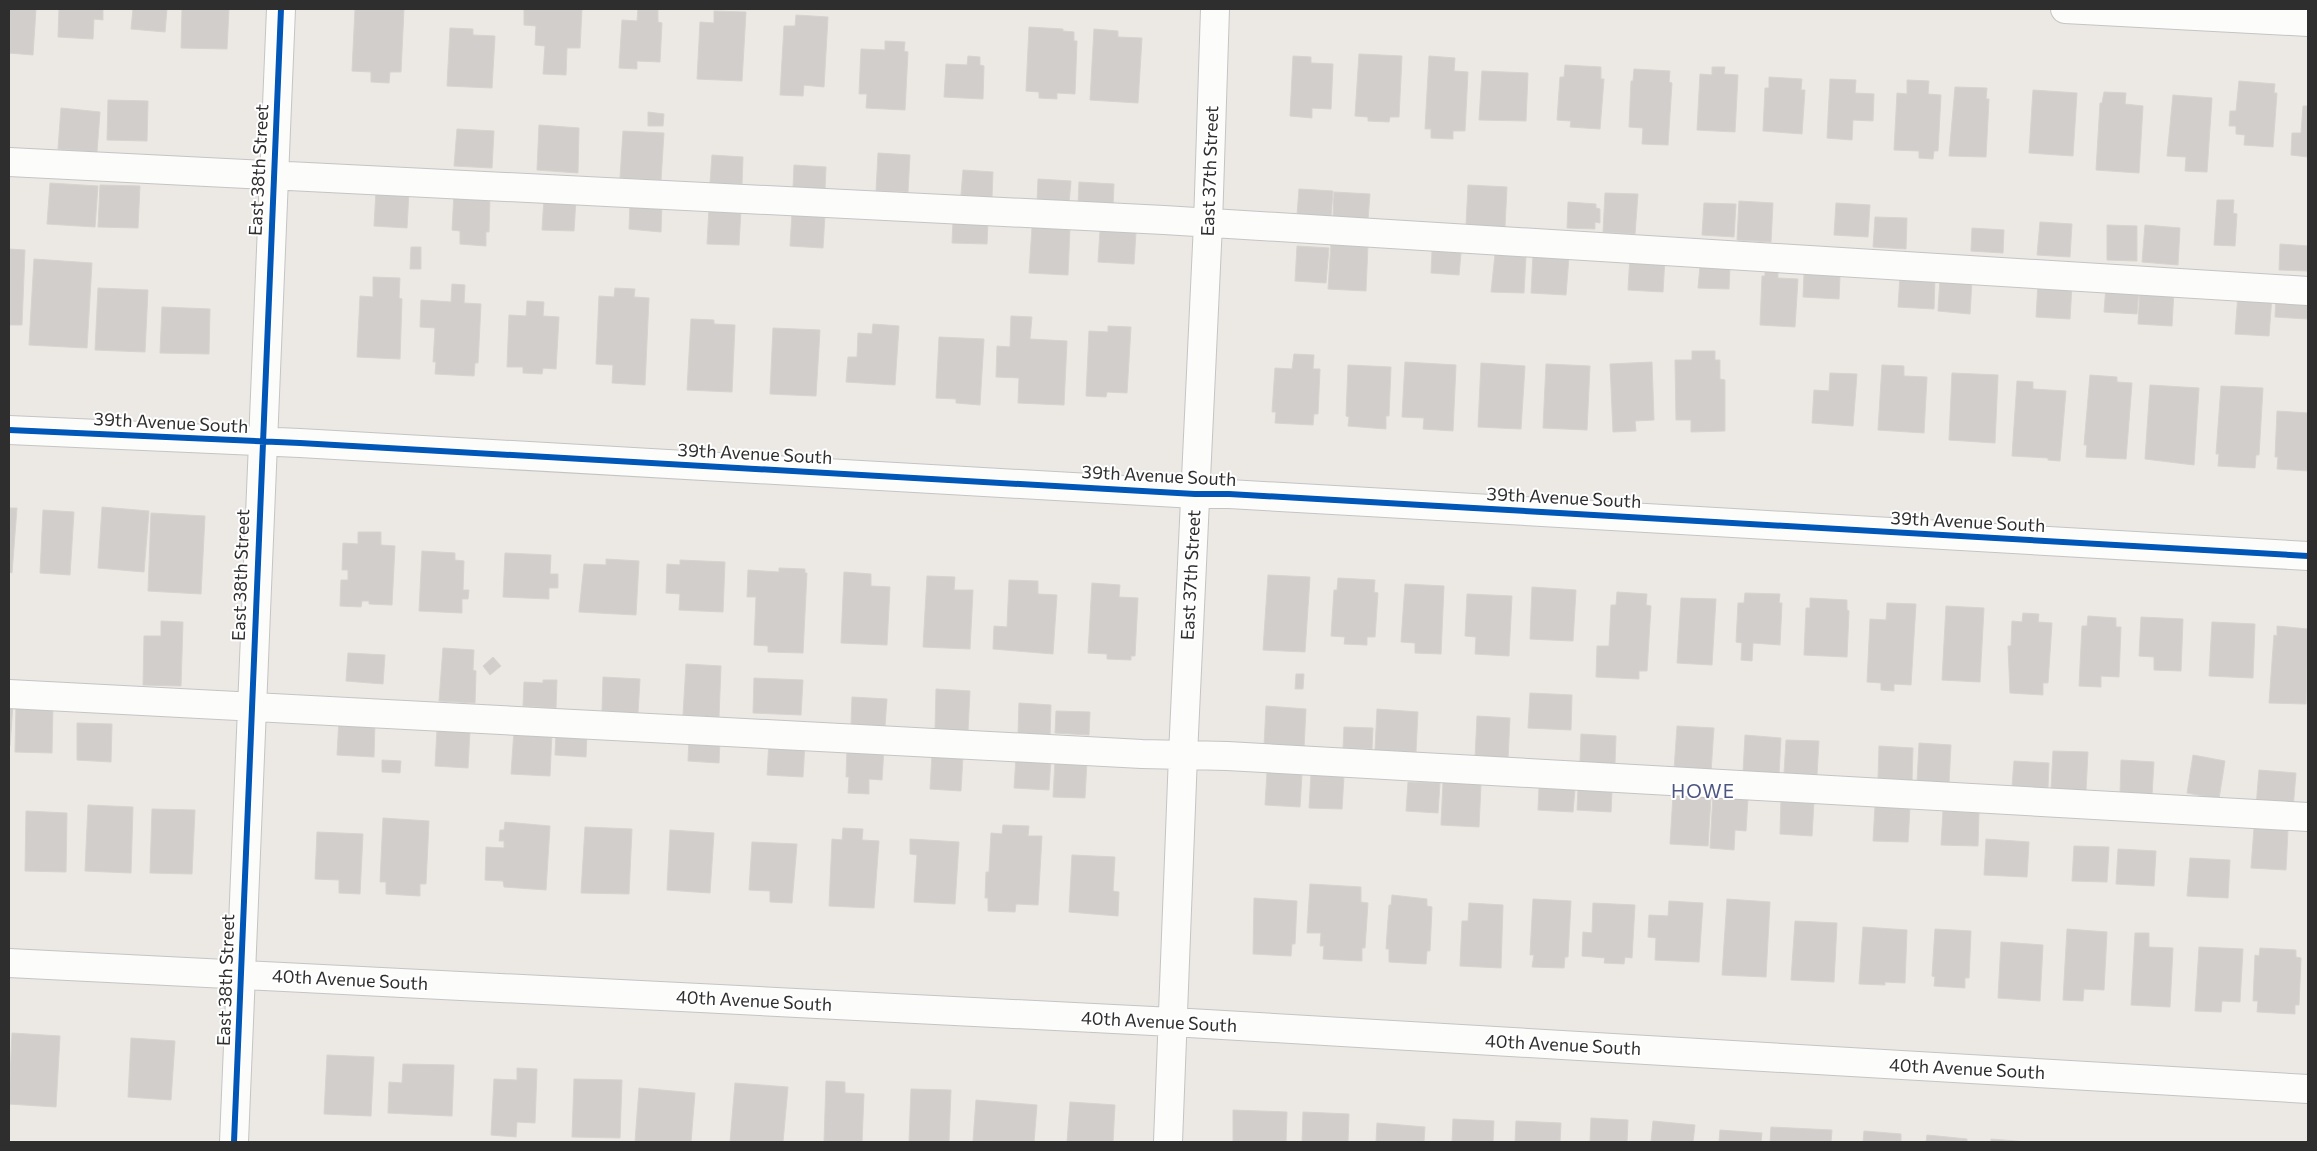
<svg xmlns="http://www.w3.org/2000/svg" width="2317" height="1151" font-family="Commissioner,sans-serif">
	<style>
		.building { fill: #d1cecb; stroke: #d7d4d0 }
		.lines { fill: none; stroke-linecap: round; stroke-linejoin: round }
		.minor-casing { stroke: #c5c4c5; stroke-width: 30 }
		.minor { stroke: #fcfcfb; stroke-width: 28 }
		.cycleway-casing { stroke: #fff; stroke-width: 9 }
		.cycleway { stroke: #0057b8; stroke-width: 6 }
		.labels { text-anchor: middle; stroke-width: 4; stroke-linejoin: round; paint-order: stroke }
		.street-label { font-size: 18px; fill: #2e2e2e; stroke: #fff }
		.neighbourhood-label { font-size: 19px; letter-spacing: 1px; fill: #4d5680; stroke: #fff }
	</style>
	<rect width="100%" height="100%" fill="#ece8e4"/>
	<!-- building -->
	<path class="building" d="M9,9H36L33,55L9,53Z
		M59,9H103V20L94,19L93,39L58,37Z
		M133,9H167L165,32L131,29Z
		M182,9H229L227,49L181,48Z
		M355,9H404L401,72H390L389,83L371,82V72L352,71Z
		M524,9H582L580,48H567L566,75L543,74L545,46L535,45L536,26L524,25Z
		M638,9L658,10V22L662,23L660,62L637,61V69L619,68L622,20L637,21Z
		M714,11L746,12L742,81L697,79L700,22L714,23Z
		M796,15L828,17L824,87L804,85L803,96L780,95L784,26H795Z
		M1029,27L1063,29V31L1074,32V41H1077L1075,94L1057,93V99L1039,98V92L1026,91Z
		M450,28L473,29V35L495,36L492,88L447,86Z
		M1094,29L1118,31V37L1142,38L1138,103L1090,100Z
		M885,41L905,42L904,51L908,52L905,110L866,108L867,94H859L861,49L885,50Z
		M1359,54L1402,56L1399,117H1390L1389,122L1368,121V117L1355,116Z
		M968,56L980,57V65L984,66L983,99L944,97L946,64L967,65Z
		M1293,56L1311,57V63L1333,64L1331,109L1312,108V118L1290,116Z
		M1429,56L1455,58L1454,71L1468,72L1465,131H1453V139L1431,138V129H1425Z
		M1565,65L1601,67V79H1604L1600,129L1570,127L1571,121L1557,120L1560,77H1564Z
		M1712,67H1725L1724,74L1738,75L1735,132L1697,130L1700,74L1712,75Z
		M1634,69L1670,71L1669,82L1672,83L1668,145L1642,144L1643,128L1629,127L1631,81H1633Z
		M1482,71L1528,73L1526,121L1479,120Z
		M1769,77L1802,79L1801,90H1805L1802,134L1763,131L1765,88H1769Z
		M1830,79L1856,80L1855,93L1874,94L1873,121L1853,120L1852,140L1827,138Z
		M1907,80L1929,81L1928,94L1941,95L1938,151H1934L1933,159L1919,158V151L1894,150L1897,93L1907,94Z
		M2239,81L2275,84L2274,93H2277L2273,147L2244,145L2245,135L2236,134V126H2229L2230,111H2236Z
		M1955,87L1987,88L1986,99H1989L1986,157L1949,156Z
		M2033,90L2077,93L2073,156L2029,153Z
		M2104,92L2126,93L2125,104L2143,106L2139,173L2096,170L2100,103H2102Z
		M2173,95L2212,98L2207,172L2185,171L2186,157L2167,156Z
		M108,100L148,101L147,141L107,140Z
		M2303,106H2308V157L2291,155L2292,133H2301Z
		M61,108L100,112L97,152L58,149Z
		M648,112L664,114L663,126H648Z
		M539,125L579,128L578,173L537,170Z
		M457,129L494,131L492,168L454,166Z
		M623,131L664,133L661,180L620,178Z
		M878,153L910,155L908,192L876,191Z
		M712,155L743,157L742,184L710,183Z
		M794,165L826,167L825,190L793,188Z
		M963,170L993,172L992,197L961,195Z
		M1038,179L1071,181L1069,204L1037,202Z
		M1079,182L1114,184L1113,206L1078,205Z
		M50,183L98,186L95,227L47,224Z
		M100,185L140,186L138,228L98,227Z
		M1468,185L1507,187L1505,227L1466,225Z
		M1299,189L1333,191L1331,217L1297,215Z
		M376,190L409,192L407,228L374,226Z
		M1334,192L1370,194L1368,219L1333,217Z
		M454,193L490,195L489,232H486V246L460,244V231L452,230Z
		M1605,193L1638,194L1635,234L1603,232Z
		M544,197L576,199L574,231L542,230Z
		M2217,200H2234L2233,213L2237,214L2235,246L2214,245Z
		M1739,201L1773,203L1771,242L1737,240Z
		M1568,202L1596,204V208L1600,209V223L1595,222V229L1567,228Z
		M630,203L662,204L661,232L629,229Z
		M1704,203L1736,204L1734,237L1702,235Z
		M1836,203L1870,205L1868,237L1834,235Z
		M709,208L741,209L739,245L707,244Z
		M792,213L825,215L823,248L790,246Z
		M1875,217L1907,218L1906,249L1873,247Z
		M953,221L988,222L987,244L952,243Z
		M2040,222L2072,224L2070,257L2037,255Z
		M2107,225L2137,226V261L2107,260Z
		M2145,225L2180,228L2178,265L2142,262Z
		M1032,227L1070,229L1068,275L1029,273Z
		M1972,228L2004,230L2003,253L1971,251Z
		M1100,230L1136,232L1134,264L1098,262Z
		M1331,243L1368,245L1366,291L1328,289Z
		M2280,244L2308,246V271L2279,270Z
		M1297,246L1329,248L1326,283L1295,281Z
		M411,247H421V269H410Z
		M9,249L25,250L22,325H9Z
		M1432,251L1461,253L1459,275L1431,273Z
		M1495,254L1526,256L1524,293L1491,292Z
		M1533,254L1569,256L1566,295L1531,293Z
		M1630,255L1665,257L1663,292L1628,290Z
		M34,259L92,263L87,348L29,345Z
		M1700,266L1730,268L1729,289L1698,288Z
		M1765,271L1778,272V278L1798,279L1795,327L1760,325L1762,276H1765Z
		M1804,274L1840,276L1839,299L1803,297Z
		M1900,276L1935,278L1934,309L1898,307Z
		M373,277L400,278L399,298L402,299L400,359L357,357L360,296L373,297Z
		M1940,278L1972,280L1970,314L1938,311Z
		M2038,283L2072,285L2070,319L2036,317Z
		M452,284L465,285L464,303L481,304L478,363H475L474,376L435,374L436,362H433L435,328L420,327L421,300L451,302Z
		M2106,286L2139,288L2137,314L2104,312Z
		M2140,287L2174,290L2172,326L2138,324Z
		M98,288L148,290L145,352L95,350Z
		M615,288L635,289L634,297L649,298L645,385L612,383L613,365L596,364L599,296L614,297Z
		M2238,294L2272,296L2269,336L2235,334Z
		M2276,294L2308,296L2307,319L2275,317Z
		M527,301L544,302L543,316L559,317L556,369L543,368L542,374L523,373V367H507L509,315L526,316Z
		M162,307L210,309L209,354L160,353Z
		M1011,316L1032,317L1030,339L1067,341L1064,405L1018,403L1019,378L996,377L997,346L1010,347Z
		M691,319L714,320V324L735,325L732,392L687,390Z
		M873,324L899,326L895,385L846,382L848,357H857L858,333L872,334Z
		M1108,326L1131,327L1127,393L1107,392L1106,397L1086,396L1089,331L1108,332Z
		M773,328L820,330L816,396L770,394Z
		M939,337L984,339L980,405L956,403V399L936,398Z
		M1692,351H1715V360H1720V379L1725,380V431L1691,432V420H1676L1675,360H1692Z
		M1294,354L1314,355L1313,369H1320L1318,414H1314L1313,425L1275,423L1276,412H1272L1275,368L1292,369Z
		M1405,362L1456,365L1453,431L1423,429L1424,418L1402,417Z
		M1652,362L1654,420L1635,421L1636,431L1613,432L1610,364Z
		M1481,363L1525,366L1521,429L1478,427Z
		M1546,364L1590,366L1587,430L1543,428Z
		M1348,365L1391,367L1389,416H1386V429L1348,426L1349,417L1346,416Z
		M1882,365L1904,366V376L1927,377L1924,433L1878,430Z
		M1830,373L1857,374L1853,426L1812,423L1814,390L1829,391Z
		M1952,373L1998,375L1995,443L1949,440Z
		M2090,375L2117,377V382L2132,383L2126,459L2086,457L2087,445H2084Z
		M2017,381L2033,382V389L2066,391L2060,461L2048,460V458L2012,456Z
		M2150,385L2199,388L2194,465L2145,459Z
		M2221,386L2263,388L2259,455H2256L2255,468L2218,466L2219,454H2216Z
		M2277,411L2308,413V471L2277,469L2278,457H2275Z
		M102,507L149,511L144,572L98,568Z
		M9,508H17L12,573L9,572Z
		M43,510L74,512L70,575L40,573Z
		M151,513L205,516L201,594L148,591Z
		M358,532H381V545L395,546L392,605L369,604V601H362L361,607L340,606L341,580H348V570H342L343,543L358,544Z
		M422,551L455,553V560L464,561L463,590H469L468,599H462V613L419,611Z
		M505,553L551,555L550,574H558V588H549V599L503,597Z
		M606,559L639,561L636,615L579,612L584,564L606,565Z
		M680,560L725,562L723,612L679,610L680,594L666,593L667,564L680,565Z
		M779,568L805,569V573H807L803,653L768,652V646L754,645L756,597H747L748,570L779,572Z
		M844,572L871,574V586L890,587L887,645L841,643Z
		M1268,575L1310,577L1305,652L1263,650Z
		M927,576L955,577L954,590H973L970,649L923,647Z
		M1338,578L1375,580L1374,592L1378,593L1375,637H1367V645L1344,644L1345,637L1331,636L1334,590H1337Z
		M1009,580L1038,581V594L1057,595L1053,654L993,649L994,626L1007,627Z
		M1092,583L1120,585L1119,597L1138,598L1135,656H1131V660L1107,659V654L1088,653Z
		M1405,584L1444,586L1441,654L1415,653V643L1401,642Z
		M1532,587L1576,590L1573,641L1530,639Z
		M1617,592L1647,594L1646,605L1651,606L1647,671H1639V679L1596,677L1597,646H1609L1611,605H1616Z
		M1745,593L1780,594L1779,603H1782L1780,645L1753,643L1752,661L1741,660L1742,643L1736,642L1738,603H1744Z
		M1467,594L1512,596L1509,656L1475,654L1476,637L1465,636Z
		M1681,598L1716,599L1712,665L1677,663Z
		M1810,598L1847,600V610L1849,611L1847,657L1804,655L1806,608H1810Z
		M1887,603L1916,604L1911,685L1894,684V691L1881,690V683L1867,682L1870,619L1886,620Z
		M1946,606L1984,608L1980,682L1942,680Z
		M2023,613L2039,614L2038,622L2052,623L2048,683H2043V695L2010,693L2008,646H2011L2012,621L2022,622Z
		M2088,616L2116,618V627H2121L2119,677L2101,676V687L2079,686L2082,626H2087Z
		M2141,617L2183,619L2181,671L2154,670V657L2139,656Z
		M161,621L183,622L181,686L143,685L144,636H161Z
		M2212,622L2255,624L2253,678L2209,676Z
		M2277,626L2308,629L2306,704L2269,703L2274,635L2277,636Z
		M443,648L474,650L473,670L476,671L475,703L439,701Z
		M348,653L385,655L383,684L346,681Z
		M493,657L501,666L490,675L483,666Z
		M686,664L721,666L719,717L683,715Z
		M1296,674H1304L1303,689H1295Z
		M603,677L640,679L638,713L602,711Z
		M754,678L803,680L801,715L753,713Z
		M543,680H557L556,708L523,706L524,682L543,683Z
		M936,689L970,691L968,731L935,730Z
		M1530,693L1572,695L1571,730L1528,728Z
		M852,697L887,699L885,726L851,725Z
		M9,702L13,703L10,746H9Z
		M1019,703L1051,705L1050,736L1018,734Z
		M16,704H53L52,753L15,752Z
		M1266,706L1306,709L1304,748L1264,746Z
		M1377,709L1418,712L1416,752L1375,750Z
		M1056,711L1090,712L1089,735L1055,733Z
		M1477,716L1510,718L1508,759L1475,758Z
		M339,719L375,721L374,757L337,755Z
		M77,723L112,724L111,762L77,760Z
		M1677,726L1714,728L1711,772L1674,770Z
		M1344,727L1373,728L1372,749L1343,748Z
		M437,729L470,731L468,768L435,766Z
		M514,730L552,732L550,776L511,774Z
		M556,732L587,734L586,757L555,755Z
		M1581,734L1616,736L1615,764L1580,762Z
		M1745,735L1781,738L1779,775L1743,772Z
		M689,738L720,740L719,763L688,761Z
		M1786,740L1819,741L1817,775L1784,773Z
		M769,742L805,743L803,777L767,775Z
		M1919,743L1951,745L1949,784L1917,782Z
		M1879,746L1913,748L1912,782L1878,779Z
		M847,748L884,749L882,780L869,779V794L848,793L849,777H846Z
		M2053,751L2088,752L2086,791L2051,789Z
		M932,754L963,756L961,791L930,789Z
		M2193,755L2225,761L2219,799L2187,793Z
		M1016,756L1051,758L1049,790L1014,788Z
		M382,760L401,761L400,773L382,772Z
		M1055,760L1087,761L1085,798L1053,797Z
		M2121,760L2154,762L2152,796L2120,794Z
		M2014,761L2049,763L2048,788L2012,786Z
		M2259,770L2296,773L2293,809L2256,807Z
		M1267,772L1302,774L1300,807L1265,805Z
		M1311,774L1344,776L1342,809L1309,808Z
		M1408,782L1440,783L1438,813L1406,811Z
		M1443,782L1481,784L1479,827L1441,825Z
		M1539,788L1575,789L1573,812L1538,810Z
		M1578,789L1612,791L1611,812L1577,810Z
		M1673,795L1711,797L1708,846L1670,844Z
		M1713,795L1748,797L1746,831L1735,830L1734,850L1710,848Z
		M1781,799L1814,802L1812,836L1780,834Z
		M88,805L133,807L131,873L85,871Z
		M1875,806L1910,807L1908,842L1873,841Z
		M152,809L195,810L192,874L150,873Z
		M26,811L67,813L66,872L25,871Z
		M1943,811L1979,813L1978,846L1941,845Z
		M383,818L429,821L426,884H420V896L386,894V882H380Z
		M505,822L550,826L546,890L504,887L503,881L485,880L486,847L504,848V841H499L500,830H504Z
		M1003,825L1029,826L1028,836H1042L1038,905L1016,904L1015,912L988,911V898H985L986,872H989L991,833L1002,834Z
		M585,827L632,829L629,894L581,893Z
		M843,828L863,829L862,840L879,841L874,908L829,906L832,839L842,840Z
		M2254,828L2288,830L2286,870L2251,868Z
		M670,830L714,833L710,893L667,890Z
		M317,832L363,834L360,894L339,893V880L315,879Z
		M910,839L959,842L955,904L914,902L917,855L910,854Z
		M1986,839L2029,842L2027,877L1984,875Z
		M752,842L797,844L792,903L770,902V891L749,890Z
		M2074,846L2109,847L2107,882L2072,881Z
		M2118,849L2156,851L2154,886L2116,884Z
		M1072,855L1115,857L1113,891L1119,892L1118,916L1069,912Z
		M2190,858L2230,860L2228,898L2187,896Z
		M1310,884L1361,887V902L1368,903L1365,948H1362V961L1323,959L1324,946H1320L1321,933H1307Z
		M1392,895L1427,899V906L1432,907L1430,951H1427L1426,964L1389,962V949H1386L1389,905H1391Z
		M1254,898L1297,901L1295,944H1292L1291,956L1253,954Z
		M1533,899L1571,901L1568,957H1565L1564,968L1532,967L1534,955H1530Z
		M1727,899L1770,902L1766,977L1722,975Z
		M1669,901L1703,903L1699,962L1655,960L1656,938L1648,937L1649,915L1668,916Z
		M1469,903L1503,905L1501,968L1460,966L1462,921H1468Z
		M1593,903L1635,905L1632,958L1625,957L1624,964L1604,963L1605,958L1582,956L1583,932L1592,933Z
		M1795,921L1837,923L1834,982L1791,980Z
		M1863,927L1907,930L1905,983L1885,982V985L1859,984Z
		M1935,929L1971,931L1969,978H1965V988L1934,986L1935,977L1932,976Z
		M2067,929L2107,932L2104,990L2084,989L2083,1001L2063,1000Z
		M2135,933H2149V947L2173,948L2170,1007L2131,1005Z
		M2001,942L2043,945L2040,1001L1998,998Z
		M2199,947L2243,949L2240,1002L2222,1001L2221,1012L2195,1011Z
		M2260,948L2296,950V957L2301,958L2299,1005H2295V1014L2257,1012L2258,1001H2253L2255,955L2259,956Z
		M12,1033L60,1036L56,1107L9,1104Z
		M131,1038L175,1041L171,1100L128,1097Z
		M327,1055L374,1057L371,1116L324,1114Z
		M403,1064L454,1065L452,1116L388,1113L389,1082L402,1083Z
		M517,1068L537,1069L535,1123L517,1122L516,1137L491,1135L494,1079L517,1080Z
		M574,1079L622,1080L620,1138L572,1137Z
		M826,1081L845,1082V1093L864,1094L862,1142H824Z
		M735,1083L788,1087L783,1142H730Z
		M639,1088L695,1093L691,1142H635Z
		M911,1089L951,1090L949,1142H909Z
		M976,1100L1037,1105L1034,1142L973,1141Z
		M1070,1102L1115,1105L1113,1142H1067Z
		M1233,1110L1287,1112L1286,1142H1233Z
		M1303,1112L1349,1114L1348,1142H1302Z
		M1591,1118L1628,1120L1627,1142H1590Z
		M1453,1119L1494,1121L1493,1142H1452Z
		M1516,1121L1561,1123L1560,1142H1515Z
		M1653,1121L1695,1125L1693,1142H1651Z
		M1377,1123L1425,1127L1424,1142H1376Z
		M1771,1127L1832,1130L1831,1142H1770Z
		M1720,1130L1762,1133L1761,1142H1719Z
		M1864,1131L1901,1134V1142H1863Z
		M1927,1135L1967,1139V1142H1926Z
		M1991,1139L2028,1142H1991Z"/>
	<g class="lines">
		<!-- minor casing -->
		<g class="minor-casing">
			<path id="minor" d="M2065,9L2308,22
				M9,162L1164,220L2308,291
				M9,430L300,443L1195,494H1229L2308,556
				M9,694L1142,754L1227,756L2308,817
				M9,963L1172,1022L2308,1089
				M234,1142L281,9
				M1168,1142L1183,755L1208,224L1215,9"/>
		</g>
		<!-- minor -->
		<use href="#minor" class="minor"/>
		<!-- cycleway casing -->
		<g class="cycleway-casing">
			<path id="cycleway" d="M9,430L300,443L1195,494H1229L2308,556
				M234,1142L281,9"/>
		</g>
		<!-- cycleway -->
		<use href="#cycleway" class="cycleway"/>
	</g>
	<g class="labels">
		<!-- street labels -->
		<g class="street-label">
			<text transform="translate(259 170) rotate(-87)" y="6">East 38th Street</text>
			<text transform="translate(1210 171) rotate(-88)" y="6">East 37th Street</text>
			<text transform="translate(171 423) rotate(3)" y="6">39th Avenue South</text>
			<text transform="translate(755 454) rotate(3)" y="6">39th Avenue South</text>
			<text transform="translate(1159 476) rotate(3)" y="6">39th Avenue South</text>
			<text transform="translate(1564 498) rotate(3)" y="6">39th Avenue South</text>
			<text transform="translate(1968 522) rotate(3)" y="6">39th Avenue South</text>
			<text transform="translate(241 575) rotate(-88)" y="6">East 38th Street</text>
			<text transform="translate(1191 575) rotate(-87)" y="6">East 37th Street</text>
			<text transform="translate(226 980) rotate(-88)" y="6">East 38th Street</text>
			<text transform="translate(350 980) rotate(3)" y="6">40th Avenue South</text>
			<text transform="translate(754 1001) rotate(3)" y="6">40th Avenue South</text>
			<text transform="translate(1159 1022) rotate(3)" y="6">40th Avenue South</text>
			<text transform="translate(1563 1045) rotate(3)" y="6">40th Avenue South</text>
			<text transform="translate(1967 1069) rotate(3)" y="6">40th Avenue South</text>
		</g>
		<!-- neighbourhood labels -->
		<g class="neighbourhood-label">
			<text x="1703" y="798">HOWE</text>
		</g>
	</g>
	<!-- border -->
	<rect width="2317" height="1151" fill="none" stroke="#2e2e2e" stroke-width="20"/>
</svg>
